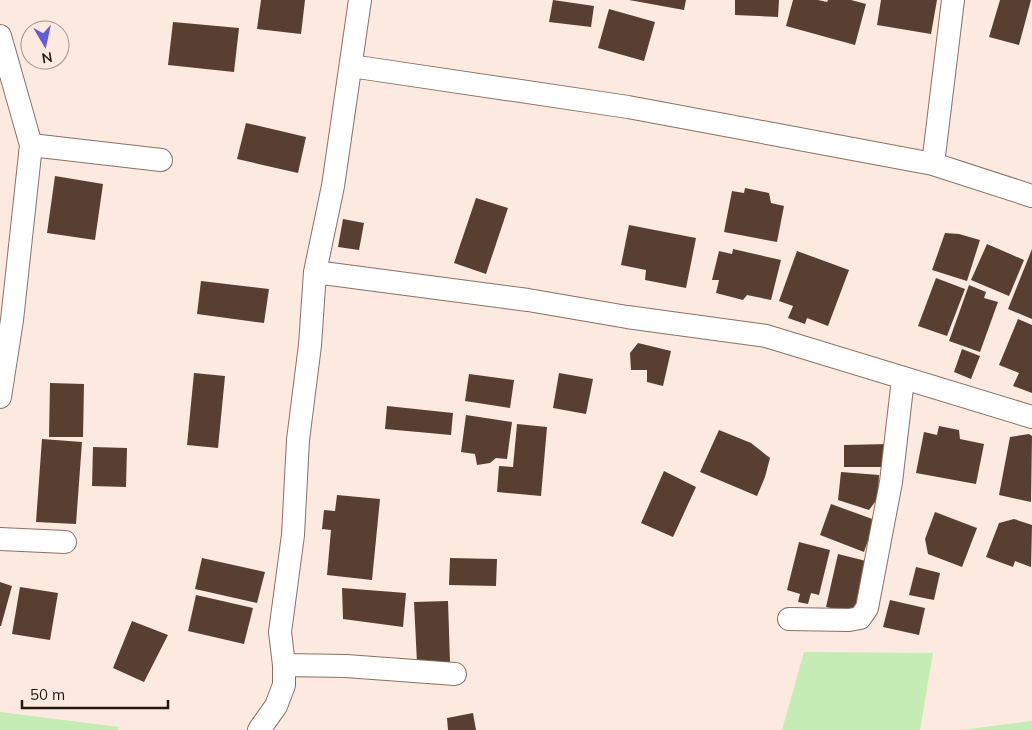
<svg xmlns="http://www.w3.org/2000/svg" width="1032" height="730" font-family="Mulish,sans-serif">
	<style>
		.green { fill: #c4ecb4 }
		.building { fill: #583f32 }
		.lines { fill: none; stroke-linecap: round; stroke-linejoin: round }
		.minor-casing { stroke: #8b7062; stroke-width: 24 }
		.minor { stroke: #fff; stroke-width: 22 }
	</style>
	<rect width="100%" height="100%" fill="#fce9e0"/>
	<!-- green -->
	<path class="green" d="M804,652L933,653L920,730H782Z
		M0,712L119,727L118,730H0Z
		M1032,721V730H961Z"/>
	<!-- building -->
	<path class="building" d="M261,0H305L301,34L257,29Z
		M553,0L594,6L591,27L549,22Z
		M629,0H686L684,10Z
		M735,0H779L778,17L735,15Z
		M793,0H818L827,2L828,0H851L866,4L855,45L786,26Z
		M881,0H937L931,34L877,25Z
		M1000,0H1031L1019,45L989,37Z
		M609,9L655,22L644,61L598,48Z
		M173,22L239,28L234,72L168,65Z
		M246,123L306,137L298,173L237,159Z
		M55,176L103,184L95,240L47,233Z
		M745,188L769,193L771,203L784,206L777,242L724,232L732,191L744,193Z
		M476,198L508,208L486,274L454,263Z
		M343,219L364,223L359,250L338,247Z
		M629,225L696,238L686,288L645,280L646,270L621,265Z
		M945,233L959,234L980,240L967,281L932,270Z
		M987,244L1024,260L1009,296L971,280Z
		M733,249L781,260L771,300L747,295L743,300L716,293L719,280H712L719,251L732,254Z
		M1032,249V319L1008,309Z
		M797,251L849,270L828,326L807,318L805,324L788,318L793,306L779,301Z
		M936,278L965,289L947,336L918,326Z
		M201,281L269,289L264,323L197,314Z
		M969,285L986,292L984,298L998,302L980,352L949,341Z
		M1018,319L1032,325V393L1013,386L1019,373L999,365Z
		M638,343L671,351L663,386L647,382V370H631L630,353Z
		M962,349L980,356L971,379L954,372Z
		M194,373L225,376L218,448L187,445Z
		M559,373L593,379L586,414L553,408Z
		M469,374L514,380L510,408L465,401Z
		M50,383L84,384L83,437H49Z
		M387,406L453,413L451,435L385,429Z
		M466,415L512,422L507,459L496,458L490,463L477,465L475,454L461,452Z
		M517,424L547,427L541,496L497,492L499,466L513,467Z
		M939,426L959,430L960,439L984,444L976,484L916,473L924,432L937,435Z
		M719,430L751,443L770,458L765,477L757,496L700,472Z
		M1029,434L1032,436L1031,502L999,495L1010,437Z
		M42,439L82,442L76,524L36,522Z
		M889,444V467H844V445Z
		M93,447L127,448L126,487L92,486Z
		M664,471L696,487L673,537L641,523Z
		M841,472L879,475L878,498L869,510L838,500Z
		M337,495L380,499L372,580L327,575L331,530L322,529L324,510L335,511Z
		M831,504L875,520L864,552L820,535Z
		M935,512L977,528L962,567L928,554L925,539Z
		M1014,519L1032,525L1031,567L1015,561L1013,567L986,557L999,523Z
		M799,542L830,550L819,595L811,593L808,604L798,602L800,594L787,590Z
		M838,554L866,561L854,613L826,607Z
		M202,558L265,572L257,603L195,589Z
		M450,558L497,559L496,586L449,585Z
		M916,567L940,573L934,600L909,595Z
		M0,582L12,586L1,626H0Z
		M20,587L58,593L50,640L12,634Z
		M342,588L406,593L403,627L343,619Z
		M196,595L253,608L244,644L188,631Z
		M890,600L925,608L919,635L883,627Z
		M448,601L450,662L417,663L414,602Z
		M132,621L168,635L144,682L113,668Z
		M473,713L476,730H448L447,718Z"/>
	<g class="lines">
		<!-- minor casing -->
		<g class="minor-casing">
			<path id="minor" d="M0,36L31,145L12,320L0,397
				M351,66L628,107L933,164L1032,196
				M31,145L161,160
				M933,164L953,0
				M315,272L528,300L627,317L766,336L1032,417
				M0,539L65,542
				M789,619L849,620L860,618L867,608L891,482L903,379
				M284,665L346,666L455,674
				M259,730L276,706L284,685V665L280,632L293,535L298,440L310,345L315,272L333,186L360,0"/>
		</g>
		<!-- minor -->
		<use href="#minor" class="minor"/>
	</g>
	<!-- north arrow -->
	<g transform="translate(45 45) rotate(171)"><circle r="24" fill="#fce9e0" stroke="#a5958e"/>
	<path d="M0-4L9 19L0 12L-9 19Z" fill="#625cd5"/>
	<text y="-8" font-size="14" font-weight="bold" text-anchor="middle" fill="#221812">N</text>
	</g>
	<!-- scale -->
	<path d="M22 700v8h146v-8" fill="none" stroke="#221812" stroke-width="2.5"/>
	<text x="30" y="700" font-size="15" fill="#221812" stroke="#fce9e0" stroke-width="4" paint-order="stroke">50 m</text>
</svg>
